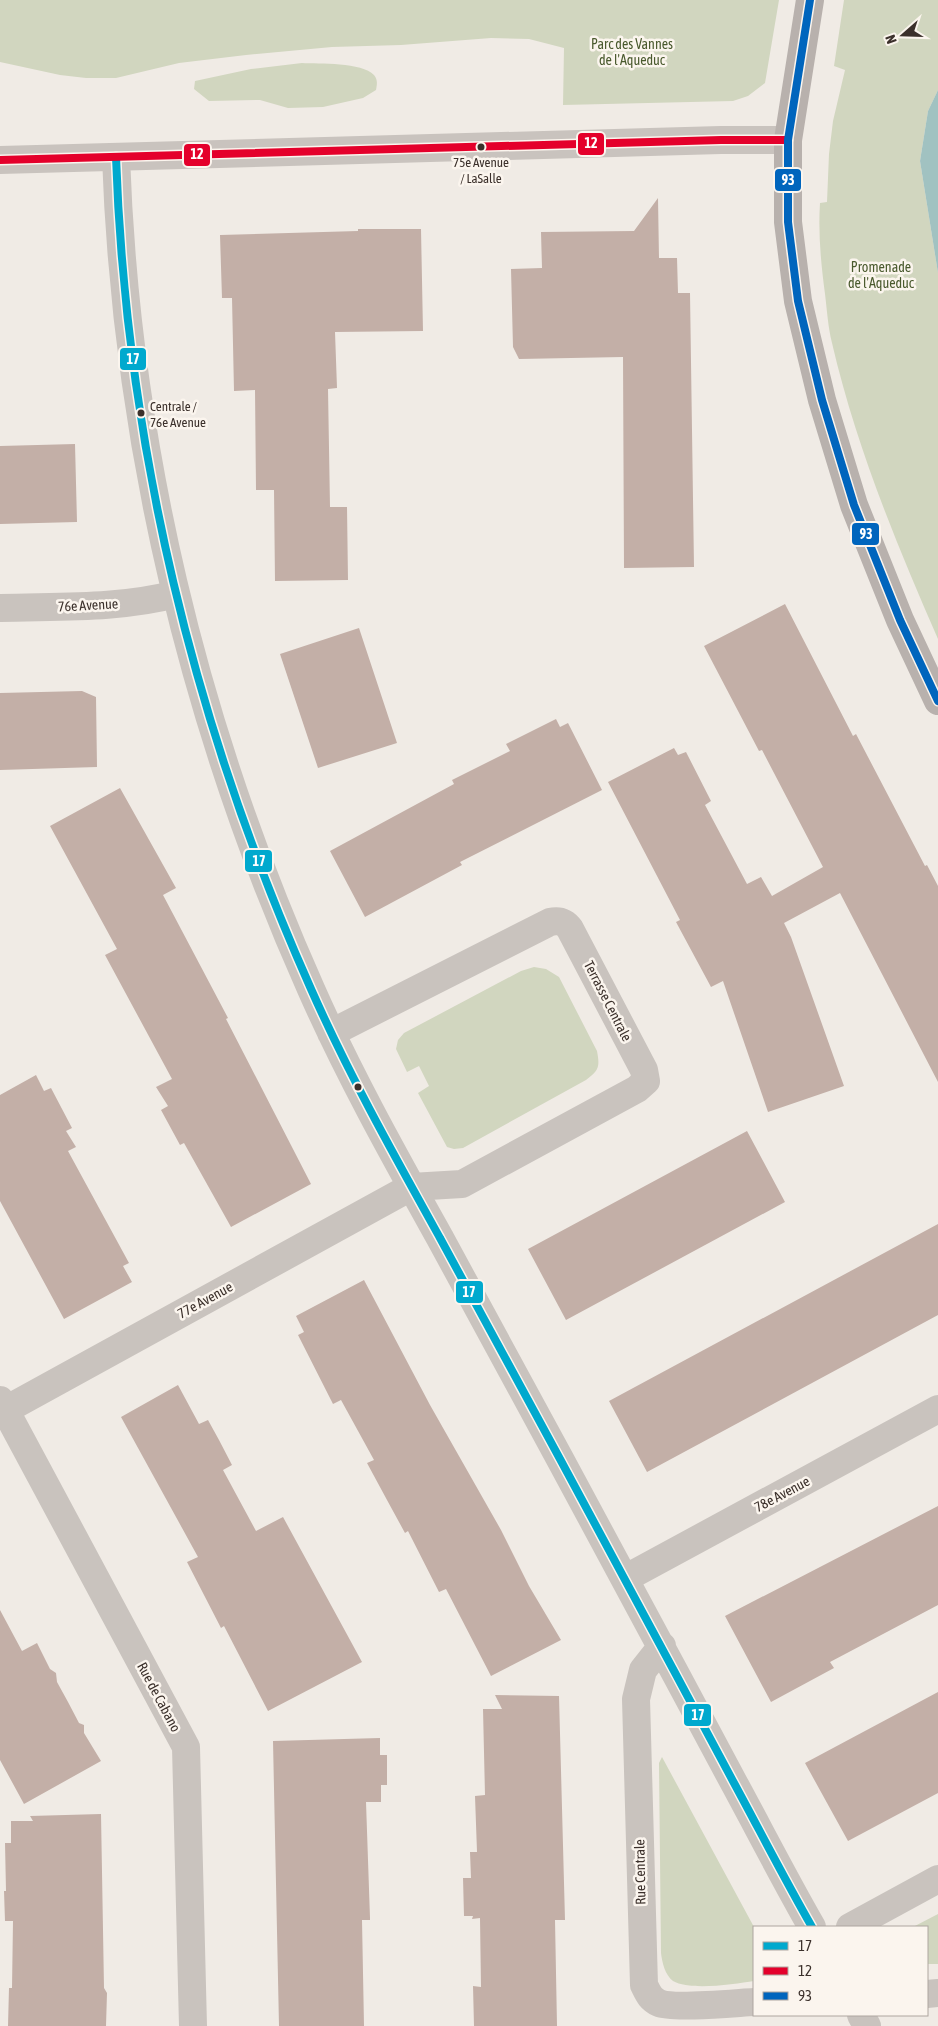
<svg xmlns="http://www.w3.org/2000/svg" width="938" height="2026" font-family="'Asap Condensed',sans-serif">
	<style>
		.green { fill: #d1d6bf }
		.water { fill: #a1c2c1 }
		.building { fill: #c3afa7 }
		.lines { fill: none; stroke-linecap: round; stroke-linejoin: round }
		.minor { stroke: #c9c3be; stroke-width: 28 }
		.major { stroke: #b8b1ad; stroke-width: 28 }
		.bus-1-casing { stroke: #fbf5ee; stroke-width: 11 }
		.bus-2-casing { stroke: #fbf5ee; stroke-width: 11 }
		.bus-3-casing { stroke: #fbf5ee; stroke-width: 11 }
		.bus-1 { stroke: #00a9ce; stroke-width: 8 }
		.bus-2 { stroke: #e4002b; stroke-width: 8 }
		.bus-3 { stroke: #0065bd; stroke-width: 8 }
		.bus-dot { fill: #3b302b; stroke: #fbf5ee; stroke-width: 2 }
		.labels { text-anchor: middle; stroke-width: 5; stroke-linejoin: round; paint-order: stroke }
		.bus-label { font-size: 13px; fill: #3b302b; stroke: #fbf5ee }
		.park-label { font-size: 14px; fill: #4a5a2e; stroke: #fbf5ee }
		.street-label { font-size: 14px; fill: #3b302b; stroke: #fbf5ee }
		.line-badge { stroke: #fbf5ee; stroke-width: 2 }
		.badge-label { font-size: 14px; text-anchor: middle; font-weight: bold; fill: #fff }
	</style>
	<rect width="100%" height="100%" fill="#f0ebe5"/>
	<!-- green -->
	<path class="green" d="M0,0H779L765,83L748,96L733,101L563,105L564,48L529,39L491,38L401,45L332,47L246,55L179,63L116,78H86L60,75L0,62Z
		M844,0H938V90L928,111L920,161L938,273V639C896,543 856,446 832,343C828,327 827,310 825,294C821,264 818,233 820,203L827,202L829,154L833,121L845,70L834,66Z
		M302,63C319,64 362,62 374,75C378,80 377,84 376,90L363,98L323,107L288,108L260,100L209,101L194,89L195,81L251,69Z
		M534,967L546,969L559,977L597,1051C600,1067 599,1070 586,1080L463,1148L454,1149L447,1147L418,1093L429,1086L419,1066L407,1072L396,1049L398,1040L404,1033L521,971Z
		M662,1757L754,1927V1981C735,1984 690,1991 673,1981C665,1975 662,1962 661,1953L659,1763Z
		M938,1914V1964H927V1927H913Z"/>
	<!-- water -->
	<path class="water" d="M938,90V273L920,161L928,111Z"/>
	<!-- building -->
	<path class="building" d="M658,198L659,258H677L678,293H690L694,567L624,568L623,357L519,359L513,347L511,269L542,268L541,232L634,231Z
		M358,229H421L423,331L335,332L337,388L328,389L330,507H347L348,580L275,581L274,490H256L255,390L234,391L232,298H222L220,235L358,231Z
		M75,444L77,522L0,524V446Z
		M785,604L853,736L856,734L925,866L927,865L938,886V1082L840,893L784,923L791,937L844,1086L768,1112L723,981L711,987L676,922L680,920L608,782L674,748L678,755L686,752L711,801L705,805L747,884L761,877L772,896L823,867L762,750L759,751L704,646Z
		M359,628L397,743L318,768L280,654Z
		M82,691L96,697L97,767L0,770V693Z
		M556,719L560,727L568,723L602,790L460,862L462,865L365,917L330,851L454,784L452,780L510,751L506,744Z
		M120,788L176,888L163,895L228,1018L226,1019L311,1184L231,1227L184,1143L180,1145L161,1110L168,1106L156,1087L172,1079L105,955L117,949L50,826Z
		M36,1075L44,1091L51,1088L72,1128L66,1131L76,1147L68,1151L129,1263L123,1266L132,1282L64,1319L0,1201V1095Z
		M747,1131L785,1202L566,1320L528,1249Z
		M938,1224V1315L647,1472L609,1401Z
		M364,1280L430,1405L501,1530L529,1586L561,1640L491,1676L446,1589L439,1592L408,1531L405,1533L387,1500L367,1463L374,1460L341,1400L333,1404L298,1335L304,1332L296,1316Z
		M178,1385L199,1424L208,1420L219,1440L232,1465L223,1470L256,1531L283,1517L362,1662L268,1711L224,1626L221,1628L187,1562L198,1557L121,1417Z
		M938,1506V1605L830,1662L834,1668L771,1702L725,1616Z
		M0,1610L22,1651L37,1643L50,1669L56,1673L57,1682L68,1702L79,1723L84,1725V1733L101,1761L24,1804L0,1760Z
		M938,1692V1793L848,1841L805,1763Z
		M495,1695L559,1696L565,1920H555L557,2026H474L473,1986L481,1987L480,1918L472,1919L473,1916H464L463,1878H471L470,1852H477L475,1796L485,1795L483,1709H502Z
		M380,1738V1755H387V1785H381V1802H366L370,1918V1920H362L364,2026H279L273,1741Z
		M101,1814L104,1988L107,1993L106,2026H8L9,1988H12L13,1921H5L4,1891H6L5,1843H11V1821H33L30,1816Z"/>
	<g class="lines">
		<!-- minor -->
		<path class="minor" d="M116,157C126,444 194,727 311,989C349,1075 395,1157 440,1238C480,1312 520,1386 560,1459C619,1567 676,1675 734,1783C760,1831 785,1880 812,1927
			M0,160L721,140H788
			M0,608C58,606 119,609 176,594
			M0,1400L186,1747L193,2026
			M0,1413L411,1187L462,1184L637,1089L646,1081L644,1070L570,929C565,922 559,920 550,922L331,1033
			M626,1578L938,1409
			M662,1646L643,1670L636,1699L644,1985C648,1993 650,1999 659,2003C673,2009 735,2003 754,2002
			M850,1927L938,1879
			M927,1994L938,1993
			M861,2015L867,2026"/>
		<!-- major -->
		<path class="major" d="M810,0L788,140V222L798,301L822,400L854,505L900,620L938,701"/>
		<!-- bus-1 casing -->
		<g class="bus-1-casing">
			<path id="bus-1" d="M116,157C126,444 194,727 311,989C349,1075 395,1157 440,1238C480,1312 520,1386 560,1459C619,1567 676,1675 734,1783C760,1831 785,1880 812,1927"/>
		</g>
		<!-- bus-2 casing -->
		<g class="bus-2-casing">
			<path id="bus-2" d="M0,160L721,140H788"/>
		</g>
		<!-- bus-3 casing -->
		<g class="bus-3-casing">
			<path id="bus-3" d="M810,0L788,140V222L798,301L822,400L854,505L900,620L938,701"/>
		</g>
		<!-- bus-1 -->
		<use href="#bus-1" class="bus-1"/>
		<!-- bus-2 -->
		<use href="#bus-2" class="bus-2"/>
		<!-- bus-3 -->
		<use href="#bus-3" class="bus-3"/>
	</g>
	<!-- markers -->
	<g class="bus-dot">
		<circle cx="481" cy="147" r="4.5"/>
		<circle cx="141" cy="413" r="4.5"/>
		<circle cx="358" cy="1087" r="4.5"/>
	</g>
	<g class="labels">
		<!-- bus labels -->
		<g class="bus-label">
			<text x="481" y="167">75e Avenue<tspan x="481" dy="16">/ LaSalle</tspan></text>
			<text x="150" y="411" text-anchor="start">Centrale /<tspan x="150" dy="16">76e Avenue</tspan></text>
		</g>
		<!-- park labels -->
		<g class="park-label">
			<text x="632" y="49">Parc des Vannes<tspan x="632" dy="16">de l'Aqueduc</tspan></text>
			<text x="881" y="272">Promenade<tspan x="881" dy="16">de l'Aqueduc</tspan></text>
		</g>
		<!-- street labels -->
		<g class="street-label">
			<text transform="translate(88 605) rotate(-3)" y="5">76e Avenue</text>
			<text transform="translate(608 1001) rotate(63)" y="5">Terrasse Centrale</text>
			<text transform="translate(205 1300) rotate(-29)" y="5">77e Avenue</text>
			<text transform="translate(782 1494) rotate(-28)" y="5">78e Avenue</text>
			<text transform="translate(159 1697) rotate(62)" y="5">Rue de Cabano</text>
			<text transform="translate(640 1872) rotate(-91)" y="5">Rue Centrale</text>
		</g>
	</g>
	<g class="line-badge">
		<rect x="577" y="132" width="28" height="24" rx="5" fill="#e4002b"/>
		<rect x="183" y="143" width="28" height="24" rx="5" fill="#e4002b"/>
		<rect x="774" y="168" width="28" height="24" rx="5" fill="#0065bd"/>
		<rect x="119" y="347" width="28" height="24" rx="5" fill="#00a9ce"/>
		<rect x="851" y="522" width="29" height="24" rx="5" fill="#0065bd"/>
		<rect x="244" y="849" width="29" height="24" rx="5" fill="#00a9ce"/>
		<rect x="455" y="1280" width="29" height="24" rx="5" fill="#00a9ce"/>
		<rect x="683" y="1703" width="29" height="24" rx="5" fill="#00a9ce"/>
	</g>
	<g class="badge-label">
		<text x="591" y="148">12</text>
		<text x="197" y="159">12</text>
		<text x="788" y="185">93</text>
		<text x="133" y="364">17</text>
		<text x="866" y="539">93</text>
		<text x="259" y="866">17</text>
		<text x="469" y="1297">17</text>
		<text x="698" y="1720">17</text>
	</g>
	<!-- legend -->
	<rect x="753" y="1926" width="175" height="90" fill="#fbf5ee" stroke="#aea6a0"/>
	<rect x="763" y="1942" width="25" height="8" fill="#00a9ce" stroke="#aea6a0"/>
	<text x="798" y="1951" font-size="15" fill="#3b302b">17</text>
	<rect x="763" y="1967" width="25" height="8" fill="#e4002b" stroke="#aea6a0"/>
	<text x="798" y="1976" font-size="15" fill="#3b302b">12</text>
	<rect x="763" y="1992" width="25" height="8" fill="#0065bd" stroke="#aea6a0"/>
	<text x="798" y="2001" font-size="15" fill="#3b302b">93</text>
	<!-- north arrow -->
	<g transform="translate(903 35) rotate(250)" stroke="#fbf5ee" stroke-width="4" paint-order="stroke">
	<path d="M0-4L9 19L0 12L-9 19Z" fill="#3b302b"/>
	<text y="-8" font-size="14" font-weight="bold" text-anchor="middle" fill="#3b302b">N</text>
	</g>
</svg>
